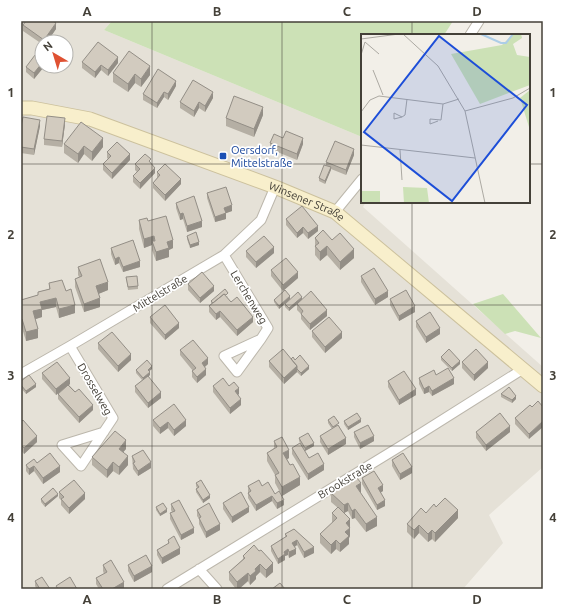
<svg xmlns="http://www.w3.org/2000/svg" width="564" height="610" font-family="Ubuntu,sans-serif">
	<style>
		.residential { fill: #e5e1d7; fill-rule: evenodd }
		.green { fill: #cce1b6 }
		.lines { fill: none; stroke-linecap: round; stroke-linejoin: round }
		.street-casing { stroke: #bcb7ac; stroke-width: 11 }
		.secondary-casing { stroke: #ccc19d; stroke-width: 15 }
		.street { stroke: #fff; stroke-width: 9 }
		.secondary { stroke: #f8efcc; stroke-width: 13 }
		.wall { fill: #b5afa4 }
		.shaded-wall { fill: #938e86 }
		.building { fill: #d2cbbf; stroke: #938e86 }
		.grid { fill: none; stroke: #444038; stroke-width: 1; stroke-opacity: 0.55 }
		.transit-dot { fill: #1a4fb4; stroke: #fff; stroke-width: 1.5 }
		.labels { text-anchor: middle; stroke-width: 3.5; stroke-linejoin: round; paint-order: stroke }
		.transit-label { font-size: 11px; fill: #164399; stroke: #fff; text-anchor: start }
		.street-label { font-size: 11px; fill: #444038; stroke: #fff }
		.inset-river { fill: none; stroke: #accde7; stroke-width: 2 }
		.inset-road { fill: none; stroke: #aca9a2; stroke-width: 1 }
		.view { fill: #1d4ed8; fill-opacity: 0.15; stroke: #1d4ed8; stroke-width: 2 }
		.inset-edge { fill: none; stroke: #444038; stroke-width: 2 }
		.neatline { fill: none; stroke: #444038; stroke-width: 1.5 }
		.grid-label { font-size: 13px; text-anchor: middle; font-weight: bold; fill: #444038 }
	</style>
	<rect width="100%" height="100%" fill="#f2efe8"/>
	<!-- residential -->
	<path class="residential" d="M21,21H112L104,30L362,137V202H366L363,207L543,367V467L489,515L503,543L463,589H21ZM42,42H66V66H42Z"/>
	<!-- green -->
	<path class="green" d="M112,21H453L444,35H362V137L104,30Z
		M503,294L541,338L515,331L505,334L473,304Z"/>
	<g class="lines">
		<!-- street casing -->
		<g class="street-casing">
			<path id="street" d="M470,35L479,21
				M335,212L362,179
				M224,255L268,328L261,339L224,356L237,372L261,339
				M70,346L113,418L81,466L62,445L104,432
				M21,374L70,346L224,255L261,220L275,187
				M199,569L217,589
				M167,589L404,444L523,369"/>
		</g>
		<!-- secondary casing -->
		<g class="secondary-casing">
			<g id="secondary">
				<path id="s1" d="M21,108H32L90,119L275,187L335,212L543,386"/>
			</g>
		</g>
		<!-- street -->
		<use href="#street" class="street"/>
		<!-- secondary -->
		<use href="#secondary" class="secondary"/>
	</g>
	<!-- wall -->
	<path class="wall" d="M23,25L56,29L47,42H42V44L23,31Z
		M82,62L118,63L108,76L101,70L95,78L82,68Z
		M43,66V68L34,79L26,72V67Z
		M113,73L150,75L141,87L135,83L128,92L113,82Z
		M176,86L168,100L164,97L157,108L143,100V94Z
		M213,98L205,112L199,108L194,117L180,108V102Z
		M263,115L254,137L226,126V118Z
		M65,124L62,147L44,145V139Z
		M21,126H40L34,155L21,153Z
		M283,138L303,144L297,160L270,149V143Z
		M64,144L103,147L92,161L84,154L78,163L64,153Z
		M107,152L130,160L112,179L103,170V164L108,159L107,158Z
		M354,155L346,175L331,169L325,184L319,181V178L326,166V162Z
		M135,164H151L155,173L140,189L133,182V176L137,172L135,170Z
		M157,172L181,184L165,201L153,188V183L157,178Z
		M207,193L232,211L225,213L226,219L215,222L207,198Z
		M176,203L202,227L187,232L183,219L180,220L176,208Z
		M286,219L318,231L308,239L303,233L297,238L286,225Z
		M139,220L148,221L173,248L169,250V257L156,261L152,250V245L144,248L139,229Z
		M187,236L199,245L190,248L187,239Z
		M315,238L332,240L354,258L340,270L327,255L320,261L315,255Z
		M111,248L140,267L123,272L119,263L115,265L111,254Z
		M246,251L274,253L256,268L246,257Z
		M78,267L108,290L98,294L100,307L84,312L75,287V279L79,277L78,275Z
		M271,270L298,278L283,291L271,276Z
		M361,276L388,297L375,305L361,282Z
		M126,277L138,286V289L128,290Z
		M49,283L66,291L75,313L59,318L56,307L42,310V317L35,319L38,338L26,341L22,328L21,300L38,295V292L49,289Z
		M188,284L214,291L200,303L188,290Z
		M228,296L227,297L231,302L253,322L237,336L220,317L216,320L209,312V306L211,304V301Z
		M290,299L302,300L327,316L310,330L301,319V314L297,310V304L289,311L285,307V304L287,302L279,309L274,302V300Z
		M390,299L415,312L399,321L390,305Z
		M150,317L179,328L165,340L150,323Z
		M416,321L440,334L426,343L416,327Z
		M312,331L342,338L325,353L312,337Z
		M98,343L131,360L118,372L98,349Z
		M180,350L208,364L205,367L206,375L197,383L192,377V371H193L180,355Z
		M441,357L460,364L452,371L441,360Z
		M291,359L309,369L301,376L297,372L284,384L269,367V361Z
		M462,362L488,368L474,381L462,368Z
		M152,369L149,371L150,375L148,376L161,398L148,408L135,392V386L142,380L136,373V370Z
		M42,373L70,384L69,385L93,410L79,423L58,399V394L63,389L56,395L42,379Z
		M436,375L454,384L432,396L429,392L424,394L419,384V378Z
		M21,381L36,387L26,394L21,388Z
		M388,381L416,395L399,405L388,387Z
		M213,386H229L239,394L238,395L241,405L230,414L213,392Z
		M501,394L516,399L512,403L501,397Z
		M530,405L529,439L515,424V418Z
		M153,420L186,426L174,436L168,428L160,434L153,426Z
		M328,420L339,426L346,444L328,455L320,442V436L332,429L328,423Z
		M344,421L361,422L348,430L344,424Z
		M21,422L37,442L24,454L21,450Z
		M354,432L374,441L360,449L354,437Z
		M476,432H510L486,451L476,438Z
		M299,438L314,446L305,451L299,441Z
		M274,441L289,458L287,459L300,485L282,496L275,483V475L267,461V453L274,448Z
		M292,448L309,458L324,470L308,480L292,454Z
		M126,449L123,452L128,465L119,475L113,471L107,478L92,465V457Z
		M132,456L151,468L138,476L133,469Z
		M392,460L412,473L400,480L392,466Z
		M37,463L60,472L43,484L34,471L29,475L26,471V465Z
		M362,478L383,491L380,493L385,506L377,510L362,484Z
		M196,483L210,498L203,503L196,492V489L197,488L196,486Z
		M248,486H262L275,494L284,505L277,509L272,501L256,511L248,498Z
		M59,492L85,499L69,514L61,505V500L59,498Z
		M360,492L377,526L366,532L355,518L352,519L348,511L344,513L350,519V536L349,538V544L340,552L336,549L331,554L320,543V534L332,523V513L338,508L331,502V493L361,492Z
		M58,496L45,507L41,502V499Z
		M223,503L249,512L232,523L223,509Z
		M171,504L194,533L181,540L170,519V513L172,512L171,510Z
		M156,507L167,512L160,516L156,510Z
		M436,507L458,518L435,542L432,539L428,542L419,533L414,539L407,532V524Z
		M197,510L220,530L206,538L199,524V519L197,516Z
		M294,529L314,553L304,558L297,545L295,547L296,554L289,558L288,555L285,556V560L278,564L271,551V546L285,537V534Z
		M168,540L180,554L162,564L157,555V550L168,544Z
		M254,545L273,572L266,578L260,572L256,576V579L250,585L248,581L239,589H236L229,580V572L243,559V556Z
		M103,565L124,588L122,589H99L96,584V578L104,574L103,571Z
		M128,565L152,572L134,582L128,571Z
		M35,581L50,589H37L35,586Z"/>
	<!-- shaded-wall -->
	<path class="shaded-wall" d="M56,23V29L47,42H44V40Z
		M118,57V63L108,76V70Z
		M42,63V66H43V68L34,79V73Z
		M101,65V70L95,78V72Z
		M150,66V75L141,87V79Z
		M135,74V83L128,92V84Z
		M176,81V86L168,100V94Z
		M164,92V97L157,108V103Z
		M213,92V98L205,112V106Z
		M199,102V108L194,117V111Z
		M263,107V115L254,137V129Z
		M65,118V124L62,147V141Z
		M40,120V126L34,155V149Z
		M103,138V147L92,161V152Z
		M303,138V144L297,160V154Z
		M84,146V154L78,163V154Z
		M354,149V155L346,175V170Z
		M130,154V160L112,179V173Z
		M331,167V170L325,184V181Z
		M155,168V173L140,189V183Z
		M181,179V184L165,201V195Z
		M232,205V211L224,214V208Z
		M183,213V219L180,220V214Z
		M226,213V219L215,222V217Z
		M202,221V227L187,232V226Z
		M318,226V231L308,239V233Z
		M303,227V233L297,238V233Z
		M154,236V245L152,241V245L144,248V239Z
		M173,240V248L169,250V257L156,261V252L167,242Z
		M199,242V245L190,248V245Z
		M327,246V255L320,261V252Z
		M274,247V253L256,268V262Z
		M354,249V258L340,270V262Z
		M119,257V263L115,265V259Z
		M140,261V267L123,272V267Z
		M298,272V278L283,291V285Z
		M108,282V290L96,295V286Z
		M214,286V291L200,303V298Z
		M388,291V297L375,305V299Z
		M290,296V299L279,309V306Z
		M302,297V300L289,311V308Z
		M56,298V307L42,310V317L33,320V311L40,302Z
		M100,298V307L84,312V304Z
		M75,305V313L59,318V309Z
		M415,306V312L399,321V316Z
		M327,310V316L310,330V324Z
		M220,311V317L216,320V314Z
		M253,317V322L237,336V330Z
		M22,319V328H21V320Z
		M179,323V328L165,340V335Z
		M440,328V334L426,343V337Z
		M38,329V338L26,341V332Z
		M342,332V338L325,353V347Z
		M131,354V360L118,372V366Z
		M208,358V364L202,369V363Z
		M460,361V364L452,371V368Z
		M488,362V368L474,381V375Z
		M152,366V369L148,372V370Z
		M297,366V372L284,384V378Z
		M309,366V369L301,376V373Z
		M206,369V375L197,383V377Z
		M150,372V375L143,381V378Z
		M70,378V384L56,395V389Z
		M454,378V384L432,396V391Z
		M36,384V387L26,394V391Z
		M429,386V392L424,394V389Z
		M239,388V394L235,397V391Z
		M416,389V395L399,405V400Z
		M161,392V398L148,408V403Z
		M516,396V399L512,403V400Z
		M241,399V405L230,414V408Z
		M93,405V410L79,423V417Z
		M361,419V422L348,430V427Z
		M186,420V426L174,436V430Z
		M543,421V427L529,439V434Z
		M168,422V428L160,434V428Z
		M510,426V432L486,451V445Z
		M37,436V442L24,454V448Z
		M374,436V441L360,449V443Z
		M346,438V444L328,455V449Z
		M126,440V449L119,457V449Z
		M314,443V446L305,451V448Z
		M289,450V458L283,462V453Z
		M128,456V465L119,475V467Z
		M113,462V471L107,478V470Z
		M151,462V468L138,476V471Z
		M324,464V470L308,480V474Z
		M34,466V471L29,475V469Z
		M60,466V472L43,484V478Z
		M412,467V473L400,480V474Z
		M300,477V485L282,496V487Z
		M361,483V492L356,495V486Z
		M383,485V491L378,494V488Z
		M85,493V499L69,514V508Z
		M58,494V496L45,507V504Z
		M210,495V498L203,503V500Z
		M272,496V501L256,511V505Z
		M284,500V505L277,509V503Z
		M385,500V506L377,510V505Z
		M348,503V511L344,513V505Z
		M249,507V512L232,523V517Z
		M167,509V512L160,516V514Z
		M355,509V518L352,519V511Z
		M458,510V518L435,542V533Z
		M377,517V526L366,532V524Z
		M350,519V528L346,523Z
		M220,524V530L206,538V532Z
		M419,525V533L414,539V530Z
		M194,528V533L181,540V535Z
		M350,528V536L349,538V544L340,552V544L345,532Z
		M432,530V539L428,542V534Z
		M297,540V545L292,548V543Z
		M336,540V549L331,554V545Z
		M314,547V553L304,558V552Z
		M180,548V554L162,564V558Z
		M288,549V555L285,556V560L278,564V559L284,552Z
		M296,549V554L289,558V552Z
		M273,563V572L266,578V570Z
		M260,564V572L256,576V579L250,585V576L255,569Z
		M152,566V572L134,582V576Z
		M248,573V581L239,589H237V582Z
		M124,582V588L122,589H112Z"/>
	<!-- building -->
	<path class="building" d="M26,21H53L56,23L44,40L23,25Z
		M98,42L118,57L108,70L101,65L95,72L82,62Z
		M129,51L150,66L141,79L135,74L128,84L113,73Z
		M35,55L42,61V63L34,73L26,67Z
		M158,69L176,81L168,94L164,92L157,103L143,94Z
		M193,80L213,92L205,106L199,102L194,111L180,102Z
		M234,96L263,107L254,129L226,118Z
		M47,116L65,118L62,141L44,139Z
		M23,117L40,120L34,149L21,147V126Z
		M81,122L103,138L92,152L84,146L78,154L64,144Z
		M286,131L303,138L297,154L270,143L274,134L283,138Z
		M335,141L354,149L346,170L326,162Z
		M117,142L130,154L112,173L103,164L111,156L107,152Z
		M145,154L151,159L149,161L155,168L140,183L133,176L140,169L135,164Z
		M165,164L181,179L165,195L153,183L160,175L157,172Z
		M324,165L331,167L325,181L319,178Z
		M226,187L232,205L224,208L226,213L215,217L207,193Z
		M194,196L202,221L187,226L183,213L180,214L176,203Z
		M302,206L318,226L308,233L303,227L297,233L286,219Z
		M166,216L173,240L167,242L169,248L156,252L152,241H155L154,236L144,239L139,220L147,218L148,221Z
		M323,230L332,240L340,233L354,249L340,262L327,246L320,252L315,246L319,243L315,238Z
		M196,232L199,242L190,245L187,236Z
		M264,236L274,247L256,262L246,251Z
		M133,240L140,261L123,267L119,257L115,259L111,248Z
		M286,258L298,272L283,285L271,270Z
		M100,259L108,282L96,286L100,298L84,304L75,279L82,276L78,267Z
		M374,268L388,291L375,299L361,276Z
		M202,272L214,286L200,298L188,284Z
		M137,276L138,286L128,287L126,277Z
		M62,280L66,291L71,289L75,305L59,309L56,298L40,302L42,309L33,311L38,329L26,332L22,319L21,320V300L38,295V292L50,289L49,283Z
		M225,289L228,293L226,295L224,294L213,303L211,301Z
		M285,290L290,296L279,306L274,300Z
		M406,290L415,306L399,316L390,299Z
		M311,291L327,310L310,324L301,314L303,311L297,304Z
		M298,292L302,297L289,308L285,304Z
		M224,294L231,302L237,297L253,317L237,330L220,311L216,314L209,306Z
		M165,305L179,323L165,335L150,317Z
		M430,312L440,328L426,337L416,321Z
		M329,317L342,332L325,347L312,331Z
		M112,332L131,354L118,366L98,343Z
		M193,340L208,358L202,363L206,369L197,377L192,371L196,368L180,350Z
		M283,349L297,366L284,378L269,361Z
		M449,349L460,361L452,368L441,357Z
		M476,349L488,362L474,375L462,362Z
		M300,355L309,366L301,373L297,369V366L291,359L293,357L295,360Z
		M147,360L152,366L148,370L150,372L143,378L136,370Z
		M57,362L70,378L56,389L42,373Z
		M448,368L454,378L432,391L429,386L424,389L419,378L434,370L436,375Z
		M404,371L416,389L399,400L388,381Z
		M29,375L36,384L26,391L21,385V381Z
		M148,376L161,392L148,403L135,386Z
		M223,378L229,386L234,382L239,388L235,391L241,399L230,408L213,386Z
		M68,385L75,392L79,389L93,405L79,417L58,394Z
		M509,387L516,396L512,400L501,394Z
		M538,401L543,407V421L529,434L515,418L530,405L532,407Z
		M174,404L186,420L174,430L168,422L160,428L153,420Z
		M357,413L361,419L348,427L344,421Z
		M500,413L510,426L486,445L476,432Z
		M334,416L339,423L333,427L328,420Z
		M23,420L37,436L24,448L21,445V422Z
		M338,425L346,438L328,449L320,436Z
		M368,425L374,436L360,443L354,432Z
		M115,431L126,440L119,449L128,456L119,467L113,462L107,470L92,457Z
		M308,433L314,443L305,448L299,438Z
		M282,437L289,450L283,453L290,465L293,464L300,477L282,487L275,475L279,473L267,453L277,447L274,441Z
		M300,443L309,458L318,453L324,464L308,474L292,448Z
		M143,450L151,462L138,471L133,463L135,462L132,456Z
		M50,453L60,466L43,478L34,466L29,469L26,465L34,459L37,463Z
		M403,453L412,467L400,474L392,460Z
		M374,471L383,485L378,488L385,500L377,505L362,478Z
		M357,478L361,483L356,486L377,517L366,524L355,509L352,511L348,503L344,505L331,493Z
		M74,480L85,493L69,508L61,499L64,497L59,492Z
		M201,480L210,495L203,500L196,489L199,487L196,483Z
		M259,480L262,486L268,482L275,494L279,491L284,500L277,503L272,496L256,505L248,493L251,491L248,486Z
		M53,488L58,494L45,504L41,499Z
		M241,492L249,507L232,517L223,503Z
		M445,498L458,510L435,533L432,530L428,534L419,525L414,530L407,524L421,508L426,513L434,504L436,507Z
		M179,500L194,528L181,535L170,513L175,511L171,504Z
		M163,503L167,509L160,514L156,507Z
		M209,503L220,524L206,532L199,518L201,517L197,510Z
		M338,507L350,519L346,523L350,528L345,532L349,536L340,544L336,540L331,545L320,534L337,518L332,513Z
		M294,529L314,547L304,552L297,540L292,543L296,549L289,552L288,549L284,552L285,554L278,559L271,546L287,536L285,534Z
		M174,536L180,548L162,558L157,550L169,543L168,540Z
		M254,545L259,551L261,550L273,563L266,570L260,564L255,569L256,571L250,576L248,573L237,582L229,572L245,558L243,556Z
		M146,555L152,566L134,576L128,565Z
		M111,560L124,582L112,589H103L96,578L107,572L103,565Z
		M42,577L50,589H40L35,581Z
		M70,577L77,589H58L56,586Z
		M280,583L285,589H272Z"/>
	<!-- grid -->
	<path class="grid" d="M152,21V589M282,21V589M412,21V35M21,164H362M529,164H543M412,202V589M21,305H543M21,446H543"/>
	<!-- markers -->
	<rect class="transit-dot" x="219" y="152" width="8" height="8" rx="2"/>
	<g class="labels">
		<!-- transit labels -->
		<g class="transit-label">
			<text x="231" y="154">Oersdorf,<tspan x="231" dy="13">Mittelstraße</tspan></text>
		</g>
		<!-- street labels -->
		<g class="street-label">
			<text dy="4" stroke="none"><textPath href="#s1" startOffset="302">Winsener Straße</textPath></text>
			<text transform="translate(160 293) rotate(-31)" y="4">Mittelstraße</text>
			<text transform="translate(249 297) rotate(59)" y="4">Lerchenweg</text>
			<text transform="translate(95 389) rotate(60)" y="4">Drosselweg</text>
			<text transform="translate(345 480) rotate(-31)" y="4">Brookstraße</text>
		</g>
	</g>
	<!-- overview -->
	<g transform="translate(361 34)">
		<rect width="169" height="169" fill="#f2efe8"/>
		<path d="M152,0H160L161,4L152,10L156,21L169,23V51L119,70L90,20L141,11ZM169,56V93H168L159,64ZM42,153L66,154L68,169H43ZM0,157H19V169H0Z" fill="#cce1b6"/>
		<path class="inset-river" d="M120,0L140,9H145L152,0"/>
		<path class="inset-road" d="M42,0L77,32L104,77L124,169M0,5L38,0M4,8L18,20M0,21L4,8M12,36L22,61M104,77L152,64L169,54M0,78L9,66L18,62L82,70L98,65M41,83L33,79V85L41,83L44,81L46,65M77,87L69,90V85L80,86L82,70M0,111L114,124M39,116L41,146"/>
		<path class="view" d="M78,2L166,71L91,167L3,98Z"/>
		<rect width="169" height="169" class="inset-edge"/>
	</g>
	<!-- border -->
	<rect width="564" height="610" fill="none" stroke="#ffffff" stroke-width="44"/>
	<!-- north arrow -->
	<g transform="translate(54 54) rotate(322)"><circle r="19" fill="#ffffff" stroke="#b4b3af"/>
	<path d="M0-3L7 15L0 10L-7 15Z" fill="#df5132"/>
	<text y="-6" font-size="11" font-weight="bold" text-anchor="middle" fill="#444038">N</text>
	</g>
	<rect x="22" y="22" width="520" height="566" class="neatline"/>
	<g class="grid-label">
		<text x="87" y="16">A</text>
		<text x="217" y="16">B</text>
		<text x="347" y="16">C</text>
		<text x="477" y="16">D</text>
		<text x="11" y="97">1</text>
		<text x="553" y="97">1</text>
		<text x="11" y="239">2</text>
		<text x="553" y="239">2</text>
		<text x="11" y="380">3</text>
		<text x="553" y="380">3</text>
		<text x="11" y="522">4</text>
		<text x="553" y="522">4</text>
		<text x="87" y="604">A</text>
		<text x="217" y="604">B</text>
		<text x="347" y="604">C</text>
		<text x="477" y="604">D</text>
	</g>
</svg>
